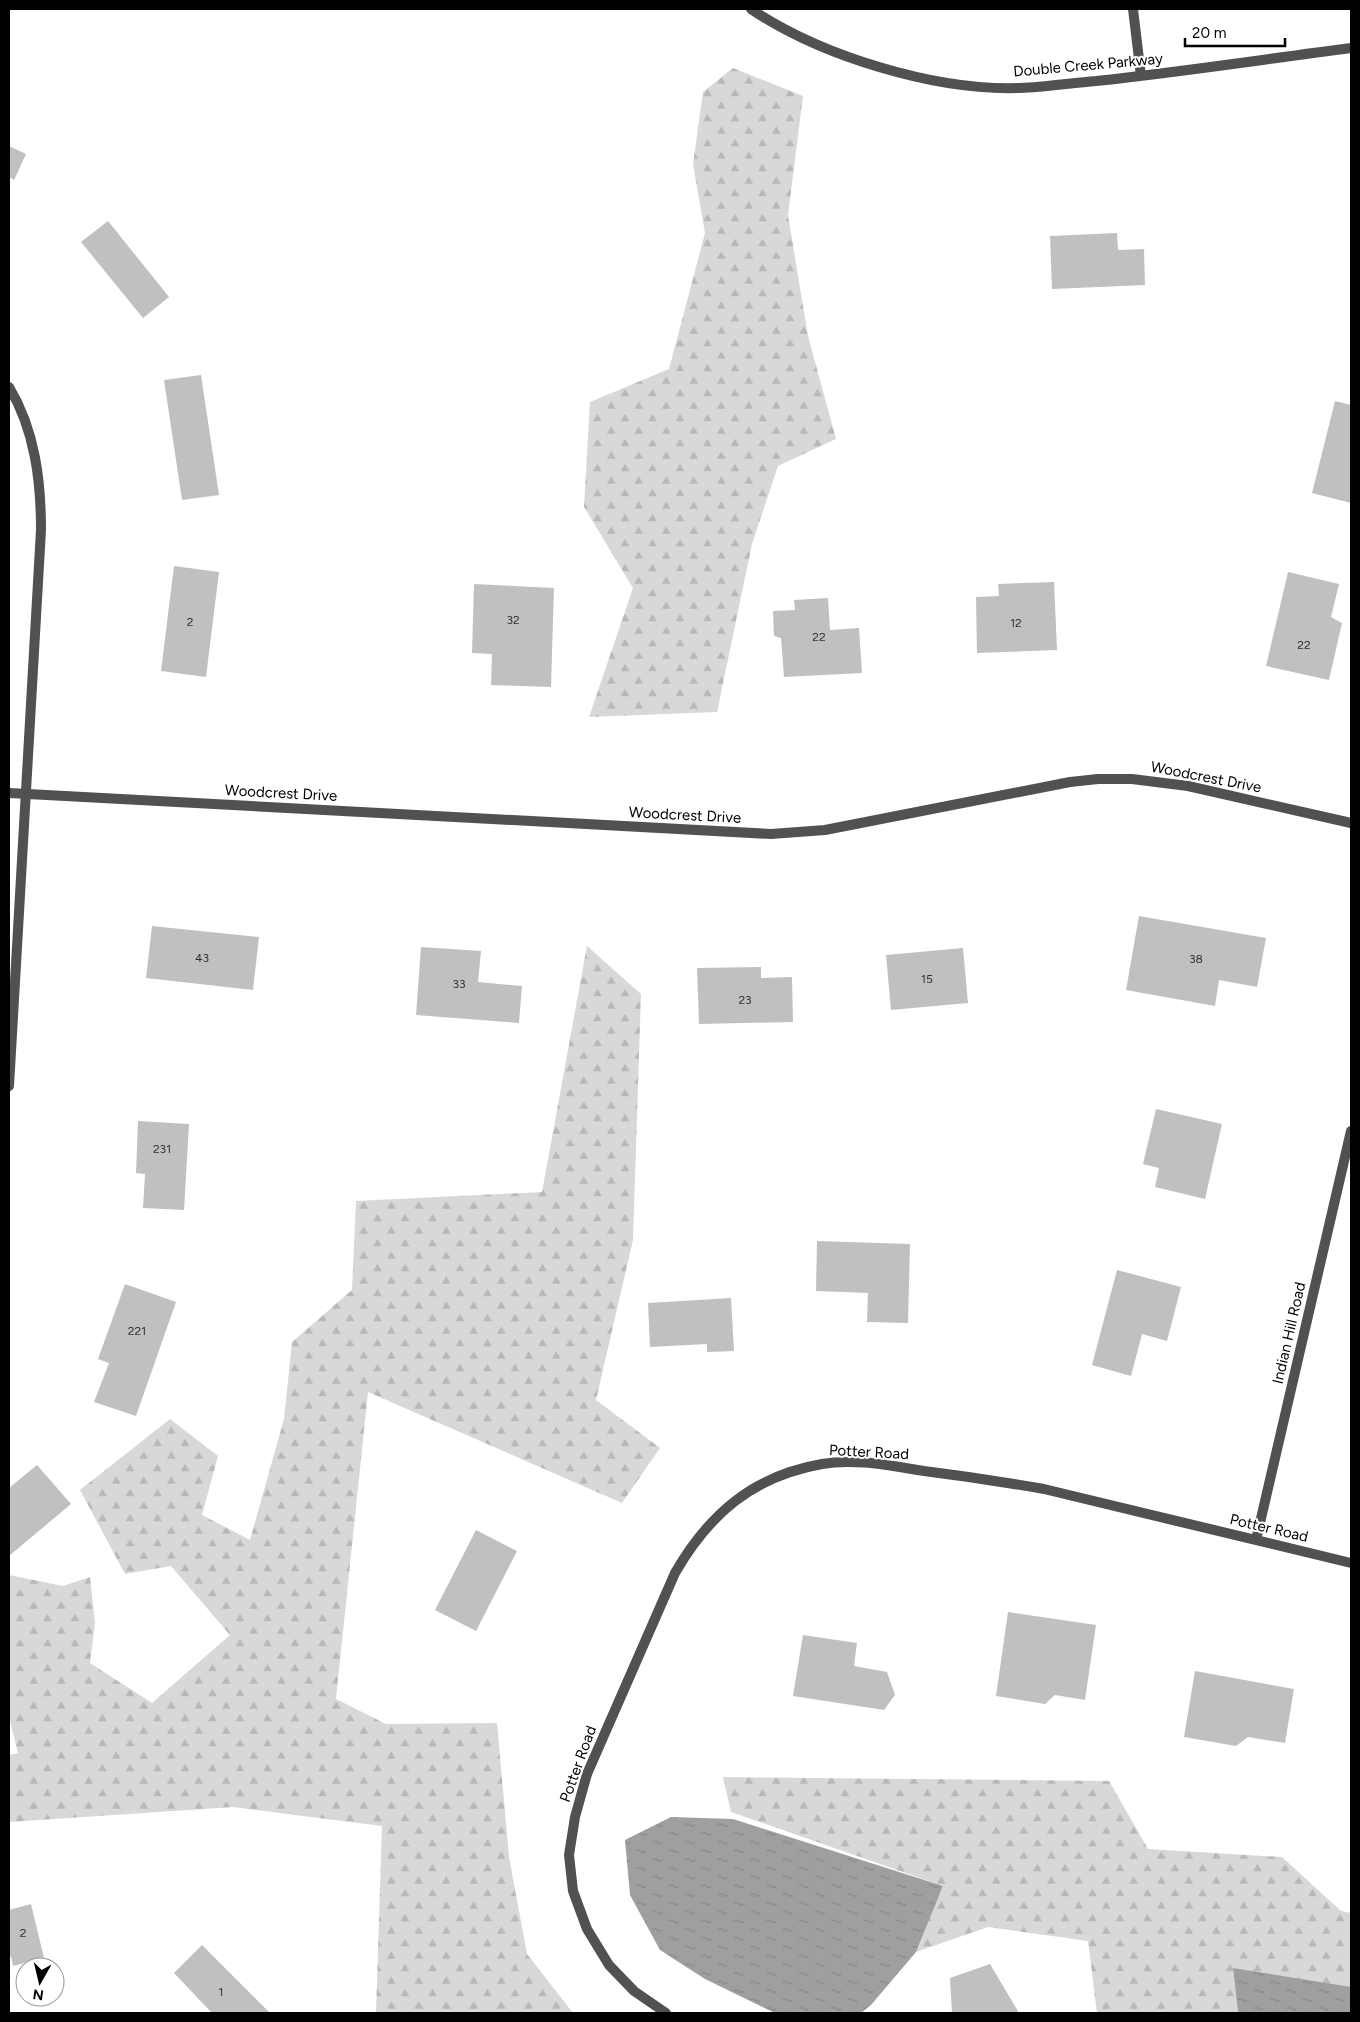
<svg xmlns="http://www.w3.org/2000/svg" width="1360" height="2022" font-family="Figtree,sans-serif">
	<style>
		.forest { fill: url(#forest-firs) }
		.water { fill: url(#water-ripples) }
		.building { fill: #c0c0c0 }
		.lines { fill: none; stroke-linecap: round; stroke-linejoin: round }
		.minor { stroke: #515151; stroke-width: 10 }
		.labels { text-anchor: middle; stroke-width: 4; stroke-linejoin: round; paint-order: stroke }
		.number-label { font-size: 12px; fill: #303030 }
		.street-label { font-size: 15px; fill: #000; stroke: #fff }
	</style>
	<defs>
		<pattern id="forest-firs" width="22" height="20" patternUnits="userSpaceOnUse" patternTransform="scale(1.25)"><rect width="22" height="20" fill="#d8d8d8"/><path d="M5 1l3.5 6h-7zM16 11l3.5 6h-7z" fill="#b8b8b8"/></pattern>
		<pattern id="water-ripples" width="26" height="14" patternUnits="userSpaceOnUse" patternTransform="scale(1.25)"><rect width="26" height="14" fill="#9f9f9f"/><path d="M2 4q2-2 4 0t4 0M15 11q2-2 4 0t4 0" fill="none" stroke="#878787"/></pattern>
	</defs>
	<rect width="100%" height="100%" fill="#fff"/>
	<!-- forest -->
	<path class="forest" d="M733,68L803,96L788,215L808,336L836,439L778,466L752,544L717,712L589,717L633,588L584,507L590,402L669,369L705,233L693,164L703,92Z
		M587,946L641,994L633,1240L596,1400L660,1448L622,1503L368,1392L336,1699L386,1724L497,1723L509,1857L527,1954L573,2013H376L382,1826L233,1807L9,1822V1755L18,1753L9,1717V1575L63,1586L90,1577L95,1623L90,1663L152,1703L230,1635L171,1566L125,1574L80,1490L170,1419L218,1456L202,1515L250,1540L284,1419L292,1342L352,1290L356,1201L542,1192Z
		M723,1777L1109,1781L1148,1849L1282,1857L1341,1911L1351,1913V1996L1233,1968L1238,2013H1097L1088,1941L988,1927L916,1952L943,1886L731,1812Z"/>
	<!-- water -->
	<path class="water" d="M671,1817L733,1819L943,1886L916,1952L871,2005L861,2013H775L705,1979L660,1950L630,1895L625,1840Z
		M1233,1968L1351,1987V2013H1238Z"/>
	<!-- building -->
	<path class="building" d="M9,146L26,154L14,180L9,177Z
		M108,221L169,297L143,318L81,242Z
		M1117,233L1118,250L1144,249L1145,285L1052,289L1050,236Z
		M201,375L219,495L182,500L164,380Z
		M1335,401L1351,405V503L1312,493Z
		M174,566L219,572L206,677L161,671Z
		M1288,572L1339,584L1331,617L1342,623L1329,680L1266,666Z
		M1054,582L1057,650L977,653L976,597L999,596L998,584Z
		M474,584L554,588L551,687L491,685L492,654L472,653Z
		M828,598L830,630L859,628L862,673L784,677L781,638L774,636L773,611L795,610L794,600Z
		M1139,916L1266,938L1257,987L1219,980L1215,1006L1126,990Z
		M152,926L259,937L253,990L146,978Z
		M421,947L481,951L478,982L522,986L519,1023L416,1015Z
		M963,948L968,1003L891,1010L886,955Z
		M761,967V978L792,977L793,1022L699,1024L697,968Z
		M1156,1109L1222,1124L1205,1199L1155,1187L1159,1168L1143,1164Z
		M138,1121L189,1124L184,1210L143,1208L145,1174L136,1173Z
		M817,1241L910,1244L908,1323L867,1322L868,1293L816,1291Z
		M1117,1270L1181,1287L1167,1341L1142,1334L1131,1376L1092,1365Z
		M125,1284L176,1302L136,1416L94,1402L109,1363L98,1359Z
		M731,1298L734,1351L707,1352V1344L650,1347L648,1303Z
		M37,1465L71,1504L9,1556V1488Z
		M476,1530L517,1551L476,1631L435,1610Z
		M1008,1612L1096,1625L1085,1700L1055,1695L1045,1704L996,1696Z
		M803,1635L857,1643L854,1666L887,1672L895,1695L884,1710L793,1696Z
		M1195,1671L1294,1689L1285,1743L1248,1737L1236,1746L1184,1737Z
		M31,1904L44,1958L13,1966L11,1956L9,1957V1910Z
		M202,1945L270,2013H212L174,1973Z
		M990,1964L1019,2013H952L950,1978Z"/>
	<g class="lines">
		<!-- minor -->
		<path class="minor" d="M751,9C821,56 935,91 1020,88C1045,87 1071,83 1096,81C1181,72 1266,59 1351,48
			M1133,9L1141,76
			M9,387C35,430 41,481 41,530L9,1086
			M9,793L771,834L825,830L1070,782L1098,779H1132L1188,786L1351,823
			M1256,1540L1351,1131
			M666,2013L634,1991L609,1965L587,1929L573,1891L569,1855L575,1817L587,1774L675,1573C709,1514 753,1476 822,1464C855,1458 891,1466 924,1471C964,1476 1004,1482 1044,1489L1351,1563"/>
	</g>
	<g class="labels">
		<!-- number labels -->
		<g class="number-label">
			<text x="513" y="624">32</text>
			<text x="190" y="626">2</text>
			<text x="1016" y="627">12</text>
			<text x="819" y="641">22</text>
			<text x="1304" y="649">22</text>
			<text x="202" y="962">43</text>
			<text x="1196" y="963">38</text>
			<text x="927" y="983">15</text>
			<text x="459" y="988">33</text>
			<text x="745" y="1004">23</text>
			<text x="162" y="1153">231</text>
			<text x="137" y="1335">221</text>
			<text x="23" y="1937">2</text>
			<text x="221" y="1996">1</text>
		</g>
		<!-- street labels -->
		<g class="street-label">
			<text transform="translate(1088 65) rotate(-5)" y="5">Double Creek Parkway</text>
			<text transform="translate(1206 777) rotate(11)" y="5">Woodcrest Drive</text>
			<text transform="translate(281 793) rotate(3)" y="5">Woodcrest Drive</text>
			<text transform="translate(685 815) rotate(3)" y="5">Woodcrest Drive</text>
			<text transform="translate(1289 1333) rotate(-77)" y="5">Indian Hill Road</text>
			<text transform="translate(869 1452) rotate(3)" y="5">Potter Road</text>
			<text transform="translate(1269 1528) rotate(13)" y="5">Potter Road</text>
			<text transform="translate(578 1764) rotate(-70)" y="5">Potter Road</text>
		</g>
	</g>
	<!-- border -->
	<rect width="1360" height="2022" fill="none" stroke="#000000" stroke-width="20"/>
	<!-- north arrow -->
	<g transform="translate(40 1982) rotate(188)"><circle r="24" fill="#ffffff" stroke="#999999"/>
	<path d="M0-4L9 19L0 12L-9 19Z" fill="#000000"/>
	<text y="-8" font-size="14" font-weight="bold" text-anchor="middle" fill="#000000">N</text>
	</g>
	<!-- scale -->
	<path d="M1185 38v8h100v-8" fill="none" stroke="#000000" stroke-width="2.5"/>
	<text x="1192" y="38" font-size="15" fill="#000000" stroke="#ffffff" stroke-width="4" paint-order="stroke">20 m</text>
</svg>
